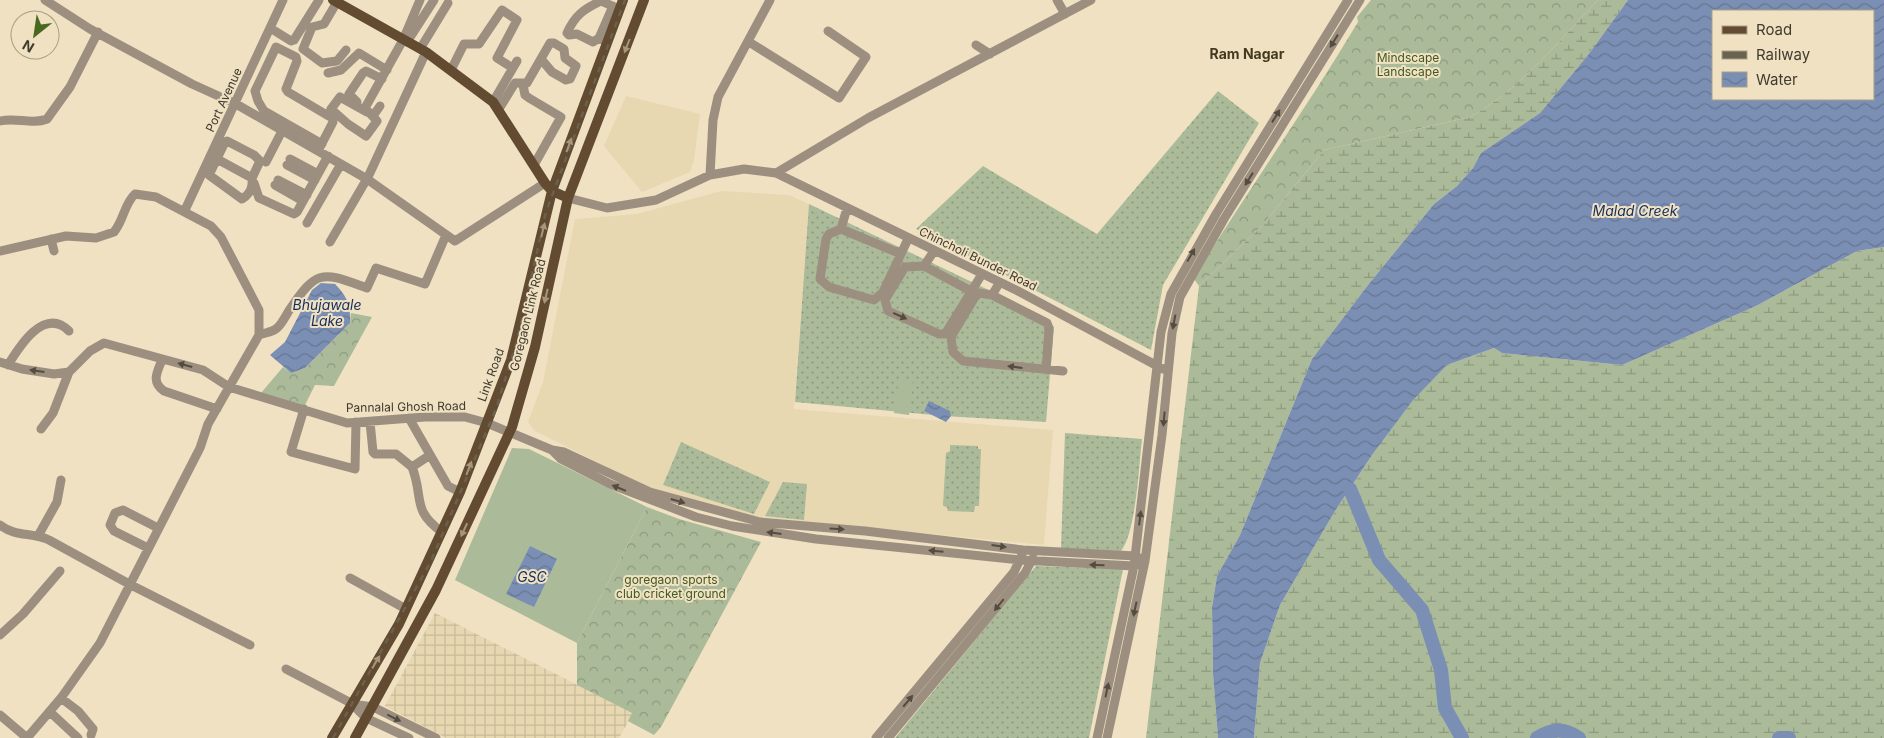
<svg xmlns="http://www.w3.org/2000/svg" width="1884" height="738" font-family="Inter,sans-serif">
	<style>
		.built { fill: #e8d8b1 }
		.industrial { fill: url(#industrial-grid) }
		.grass { fill: url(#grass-dots) }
		.forest { fill: url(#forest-crowns) }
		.wetland { fill: url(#wetland-marsh) }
		.garden { fill: #abbb9a }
		.water { fill: url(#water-waves); fill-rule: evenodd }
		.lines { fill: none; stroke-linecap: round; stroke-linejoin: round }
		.river { stroke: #7b8fb4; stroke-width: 14 }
		.minor { stroke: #9d8f80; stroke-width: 9 }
		.major { stroke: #624b31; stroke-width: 10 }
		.rail { stroke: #696251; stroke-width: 2.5; stroke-dasharray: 6 6; stroke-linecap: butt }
		.oneway { fill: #534c3f }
		.oneway2 { fill: #a8967a }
		.labels { text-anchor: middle; stroke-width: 4; stroke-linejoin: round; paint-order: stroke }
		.park-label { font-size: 12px; fill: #415a1f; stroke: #efe1c2 }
		.street-label { font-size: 12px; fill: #403b2f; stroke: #efe1c2 }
		.neighbourhood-label { font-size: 14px; font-weight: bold; fill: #443a1f; stroke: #efe1c2 }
		.water-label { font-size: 14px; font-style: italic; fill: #152d5c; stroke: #efe1c2 }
	</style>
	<defs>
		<pattern id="industrial-grid" width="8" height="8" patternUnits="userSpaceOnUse" patternTransform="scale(1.25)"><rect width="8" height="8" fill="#e8d8b1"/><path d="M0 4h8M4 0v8" fill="none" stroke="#c8ba99"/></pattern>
		<pattern id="grass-dots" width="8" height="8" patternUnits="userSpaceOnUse" patternTransform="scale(1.25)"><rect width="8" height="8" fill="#abbb9a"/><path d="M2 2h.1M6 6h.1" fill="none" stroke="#8d997e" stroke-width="1.8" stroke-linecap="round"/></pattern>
		<pattern id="forest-crowns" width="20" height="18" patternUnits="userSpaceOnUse" patternTransform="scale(1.25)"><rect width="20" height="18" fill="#abbb9a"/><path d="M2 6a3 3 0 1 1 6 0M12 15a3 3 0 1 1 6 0" fill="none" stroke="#8d997e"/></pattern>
		<pattern id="wetland-marsh" width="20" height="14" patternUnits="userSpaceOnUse" patternTransform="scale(1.25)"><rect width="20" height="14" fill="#abbb9a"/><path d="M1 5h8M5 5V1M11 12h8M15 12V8" fill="none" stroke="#8d997e"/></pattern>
		<pattern id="water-waves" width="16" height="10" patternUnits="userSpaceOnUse" patternTransform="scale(1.25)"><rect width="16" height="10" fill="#7b8fb4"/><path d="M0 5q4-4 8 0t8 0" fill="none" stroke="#667693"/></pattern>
	</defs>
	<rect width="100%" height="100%" fill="#efe1c2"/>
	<!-- built -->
	<path class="built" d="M626,96L700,114L694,160L690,172L642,192L604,146Z
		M721,191L789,195L809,204L794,409L1053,430L1044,545L758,517L647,487L535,431L528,422L543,382L575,219L637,214Z"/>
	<!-- industrial -->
	<path class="industrial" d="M435,613L633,713L619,738H446L385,706Z"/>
	<!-- grass -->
	<path class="grass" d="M1218,91L1259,123L1163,285L1151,350L916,229L983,166L1097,234Z
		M809,204L1047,318L1054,327L1046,422L944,416L795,402Z
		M1065,433L1142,439C1139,466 1136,532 1121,551L1061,548Z
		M681,442L770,482L754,514L663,485Z
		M950,445L978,446V449H981L979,506H975L974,512L948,511L947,507L943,506L946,453L950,451Z
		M783,482L807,484L804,520L765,516Z
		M1036,566L1123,569L1089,738H895Z"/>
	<!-- forest -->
	<path class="forest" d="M1371,0H1598C1561,39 1517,92 1470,117L1324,150L1261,227L1199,286L1194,279L1202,265C1253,183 1309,104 1358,22L1357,17Z
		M351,313L372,317L334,386L315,385L304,407L261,393L283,367L291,373L305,368L350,323Z
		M647,507L679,519L761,542L661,727L654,735L628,721L632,713L577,685V643Z"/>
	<!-- wetland -->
	<path class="wetland" d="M1598,0H1628L1588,55L1540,113L1481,153L1473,168L1457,186L1434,204L1368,285L1312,359L1240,535L1217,576L1212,607L1213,674L1218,738H1146L1199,286L1261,227L1324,150L1470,117C1517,92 1561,39 1598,0Z
		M1884,247V738H1254L1260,663L1280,605L1335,511L1372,455L1413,399L1447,365L1494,348L1502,353L1622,365L1756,306L1857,251Z"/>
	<!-- garden -->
	<path class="garden" d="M899,379L913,381L909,415L894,413Z
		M512,448L529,449L647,507L577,643L455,580Z"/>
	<!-- water -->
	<path class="water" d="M1628,0H1884V247L1857,251L1756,306L1622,365L1502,353L1494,348L1447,365L1413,400L1372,455L1335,511L1280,605L1260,663L1254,738H1218L1213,674L1212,607L1217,576L1240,535L1312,359L1368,285L1434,204L1457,186L1473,168L1481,153L1540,113L1588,55ZM1873,11V99H1713V11Z
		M321,283L335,284C347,296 351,306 350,323L305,368L291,373L270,355L285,342L312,290Z
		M929,401L950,411L951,416L946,422L924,411Z
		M530,546L557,559L534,607L506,594Z"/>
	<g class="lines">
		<!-- river -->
		<path class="river" d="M1350,489L1379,560L1422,610L1441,670L1445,708L1462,738
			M1537,738C1553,728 1564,728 1579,738
			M1779,738H1789"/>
		<!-- minor -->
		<path class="minor" d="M45,0L90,29L192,84L236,104L367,179L455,241L545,183
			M1057,0L1065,14
			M337,2L324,24L312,27L303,49L322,63L337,61L346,50
			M275,31L291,41L294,40L319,0
			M599,38L613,6
			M407,42L434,0
			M607,42L599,38L593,42L577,34L569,35L567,33C575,15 584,9 601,1L619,9
			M749,42L839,98L866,57L828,31
			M976,45L990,54
			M420,49L448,3
			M451,70L464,44H479L502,10L517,20L497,58L508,65
			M328,73L341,70L359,53L387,70
			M523,85L525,95L529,98L561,117L534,165
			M357,102L349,94L363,73L366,71L382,79
			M493,102L517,61
			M499,109L515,83H527L550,43H554L564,49L565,58L576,66L570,79L566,80L552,72L541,59
			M367,112L340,97L331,109L348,124L366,136L377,121L365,108L403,40L420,0
			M373,116L380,106
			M0,121C16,117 32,125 47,119L70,87L98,32
			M318,151L333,122L332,118L288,92L286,89L297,61L296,57L276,47L255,91L258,101L264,111L322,144
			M211,156L217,159L252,178C253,188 250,194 242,199L209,175L225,142L227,141L254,155L260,161L252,178
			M290,159L318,174
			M266,162L282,131
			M287,165L315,180
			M776,173L868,118L1091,0
			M710,175L713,120L718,97L770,0
			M278,180L307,195
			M254,183L259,198L294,214L297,212L328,156
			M275,185L303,201
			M568,198L607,208L656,200L710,175L744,169L776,173L1018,291L1163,369
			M847,208L841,229L829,234L826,239L820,279L829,287L874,300L883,292L908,239
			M185,210L283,0
			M307,223L341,164
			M841,229L901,254
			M51,239L54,251
			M330,242L368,177L426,52
			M0,251L66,236L96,238L114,232C124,220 124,204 135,194L156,197L211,226L221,237L259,310V335L208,424L200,448L100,643L61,698L27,738
			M934,251L924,266L905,267L885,300L888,311L939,334H945L982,274
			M924,266L971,291
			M1000,282L992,295L979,293L975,297L951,337L953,352L963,361L1063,371
			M992,295L1047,323L1049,329L1046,370
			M259,335C264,333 273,332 277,328C282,324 286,315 290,309C318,268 322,272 367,288L376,268L425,284L446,235
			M162,360C157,372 151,382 164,391L217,409
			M0,362L22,369L54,374L69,372L90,351L104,343L203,370L229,387L347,423L425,417H465L487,423L552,450L564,452L650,492L760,522L865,531L1023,550L1136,556L1145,561
			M8,365C19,347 44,306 69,331
			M304,409L291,452L355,469L356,422
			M409,418L448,486L460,492
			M370,422L373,452L375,454H396L412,467
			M41,429L53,413L69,372
			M552,450L561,459L610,484L696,517L732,526L816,539L1020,560L1134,566L1138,565
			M430,455L412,467C424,497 411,510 442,532
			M0,525C15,537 32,532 49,540L131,585L250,645
			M38,536L57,502L61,480
			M148,548L114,531L110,525L115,513L123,510L158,528
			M350,578L406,609
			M0,635L23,614L60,571
			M286,669L351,703L366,718L409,738
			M61,698L78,711L93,729L91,735
			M351,704L373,707L436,738
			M50,712L78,738
			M0,715L27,738
			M876,738L1014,572L1022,555
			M888,738L1025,573L1033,558
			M1097,738L1134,566L1161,332L1171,294L1216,214L1348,0
			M1107,738L1145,561L1162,435L1172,333L1180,297L1224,219L1360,0"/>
		<!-- major -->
		<path class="major" d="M333,0L426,52L493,102L545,183L552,191L568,198
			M332,738L399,624L460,492L511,360L552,191L623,0
			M355,738L436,590L512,427L535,347L568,198L644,0"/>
		<!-- rail -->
		<path class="rail" d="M333,738L431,561L496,409L517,341L546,212L625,0"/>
	</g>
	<!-- one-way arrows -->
	<defs><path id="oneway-solid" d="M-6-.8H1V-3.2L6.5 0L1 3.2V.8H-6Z" transform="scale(1.25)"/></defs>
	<g class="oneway">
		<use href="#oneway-solid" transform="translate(1334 41) rotate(122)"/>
		<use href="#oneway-solid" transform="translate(1276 116) rotate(-58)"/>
		<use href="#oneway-solid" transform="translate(1249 179) rotate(122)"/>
		<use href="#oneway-solid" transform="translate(1191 255) rotate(-60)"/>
		<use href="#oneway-solid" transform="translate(900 316) rotate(24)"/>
		<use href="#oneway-solid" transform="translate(1174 322) rotate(101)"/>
		<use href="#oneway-solid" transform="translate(185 365) rotate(-165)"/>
		<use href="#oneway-solid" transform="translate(1015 367) rotate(-173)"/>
		<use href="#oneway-solid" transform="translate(37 371) rotate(-172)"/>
		<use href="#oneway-solid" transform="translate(1164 419) rotate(95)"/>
		<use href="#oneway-solid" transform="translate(619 488) rotate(-158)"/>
		<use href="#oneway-solid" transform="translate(678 501) rotate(16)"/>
		<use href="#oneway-solid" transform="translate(1140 518) rotate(-83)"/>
		<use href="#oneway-solid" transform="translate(837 529) rotate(4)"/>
		<use href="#oneway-solid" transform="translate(774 533) rotate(-173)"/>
		<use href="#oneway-solid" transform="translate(999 546) rotate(8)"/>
		<use href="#oneway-solid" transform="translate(936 551) rotate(-175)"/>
		<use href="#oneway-solid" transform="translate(1097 565) rotate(-178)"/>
		<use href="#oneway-solid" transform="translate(999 605) rotate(129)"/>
		<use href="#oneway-solid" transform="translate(1135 609) rotate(102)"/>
		<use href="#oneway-solid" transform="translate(1107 690) rotate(-78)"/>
		<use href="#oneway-solid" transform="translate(908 701) rotate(-50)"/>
		<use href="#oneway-solid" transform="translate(394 718) rotate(26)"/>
	</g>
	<g class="oneway2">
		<use href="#oneway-solid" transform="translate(627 46) rotate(111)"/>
		<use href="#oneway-solid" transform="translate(569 145) rotate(-70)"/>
		<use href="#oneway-solid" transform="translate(543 230) rotate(-76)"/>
		<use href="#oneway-solid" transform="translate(546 296) rotate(103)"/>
		<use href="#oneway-solid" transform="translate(469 468) rotate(-69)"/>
		<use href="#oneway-solid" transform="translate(464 530) rotate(115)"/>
		<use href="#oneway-solid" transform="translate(376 662) rotate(-59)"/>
	</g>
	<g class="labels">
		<!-- park labels -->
		<g class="park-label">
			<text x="1408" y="62">Mindscape<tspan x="1408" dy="14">Landscape</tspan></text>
			<text x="671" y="584">goregaon sports<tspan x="671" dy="14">club cricket ground</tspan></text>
		</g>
		<!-- street labels -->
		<g class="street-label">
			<text transform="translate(224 100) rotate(-65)" y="4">Port Avenue</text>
			<text transform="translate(978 259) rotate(26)" y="4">Chincholi Bunder Road</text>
			<text transform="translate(528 315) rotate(-76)" y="4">Goregaon Link Road</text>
			<text transform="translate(491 375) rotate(-70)" y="4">Link Road</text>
			<text transform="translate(406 407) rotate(-1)" y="4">Pannalal Ghosh Road</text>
		</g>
		<!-- neighbourhood labels -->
		<g class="neighbourhood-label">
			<text x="1247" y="59">Ram Nagar</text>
		</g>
		<!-- water labels -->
		<g class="water-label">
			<text x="1635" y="216">Malad Creek</text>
			<text x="327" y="310">Bhujawale<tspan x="327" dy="16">Lake</tspan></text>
			<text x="532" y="582">GSC</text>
		</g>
	</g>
	<!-- legend -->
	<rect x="1712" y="10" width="162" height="90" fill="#efe1c2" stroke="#a99f87"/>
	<rect x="1722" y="26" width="25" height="8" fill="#624b31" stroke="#a99f87"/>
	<text x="1756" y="35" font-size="15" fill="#403b2f">Road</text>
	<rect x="1722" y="51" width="25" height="8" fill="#696251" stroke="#a99f87"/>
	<text x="1756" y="60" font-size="15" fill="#403b2f">Railway</text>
	<rect x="1722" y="72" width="25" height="15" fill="url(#water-waves)" stroke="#a99f87"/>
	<text x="1756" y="85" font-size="15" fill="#403b2f">Water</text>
	<!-- north arrow -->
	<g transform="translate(35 35) rotate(210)"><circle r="24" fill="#efe1c2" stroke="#a99f87"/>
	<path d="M0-4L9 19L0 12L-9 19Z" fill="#486920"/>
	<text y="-8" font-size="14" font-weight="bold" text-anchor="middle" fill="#403b2f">N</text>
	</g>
</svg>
